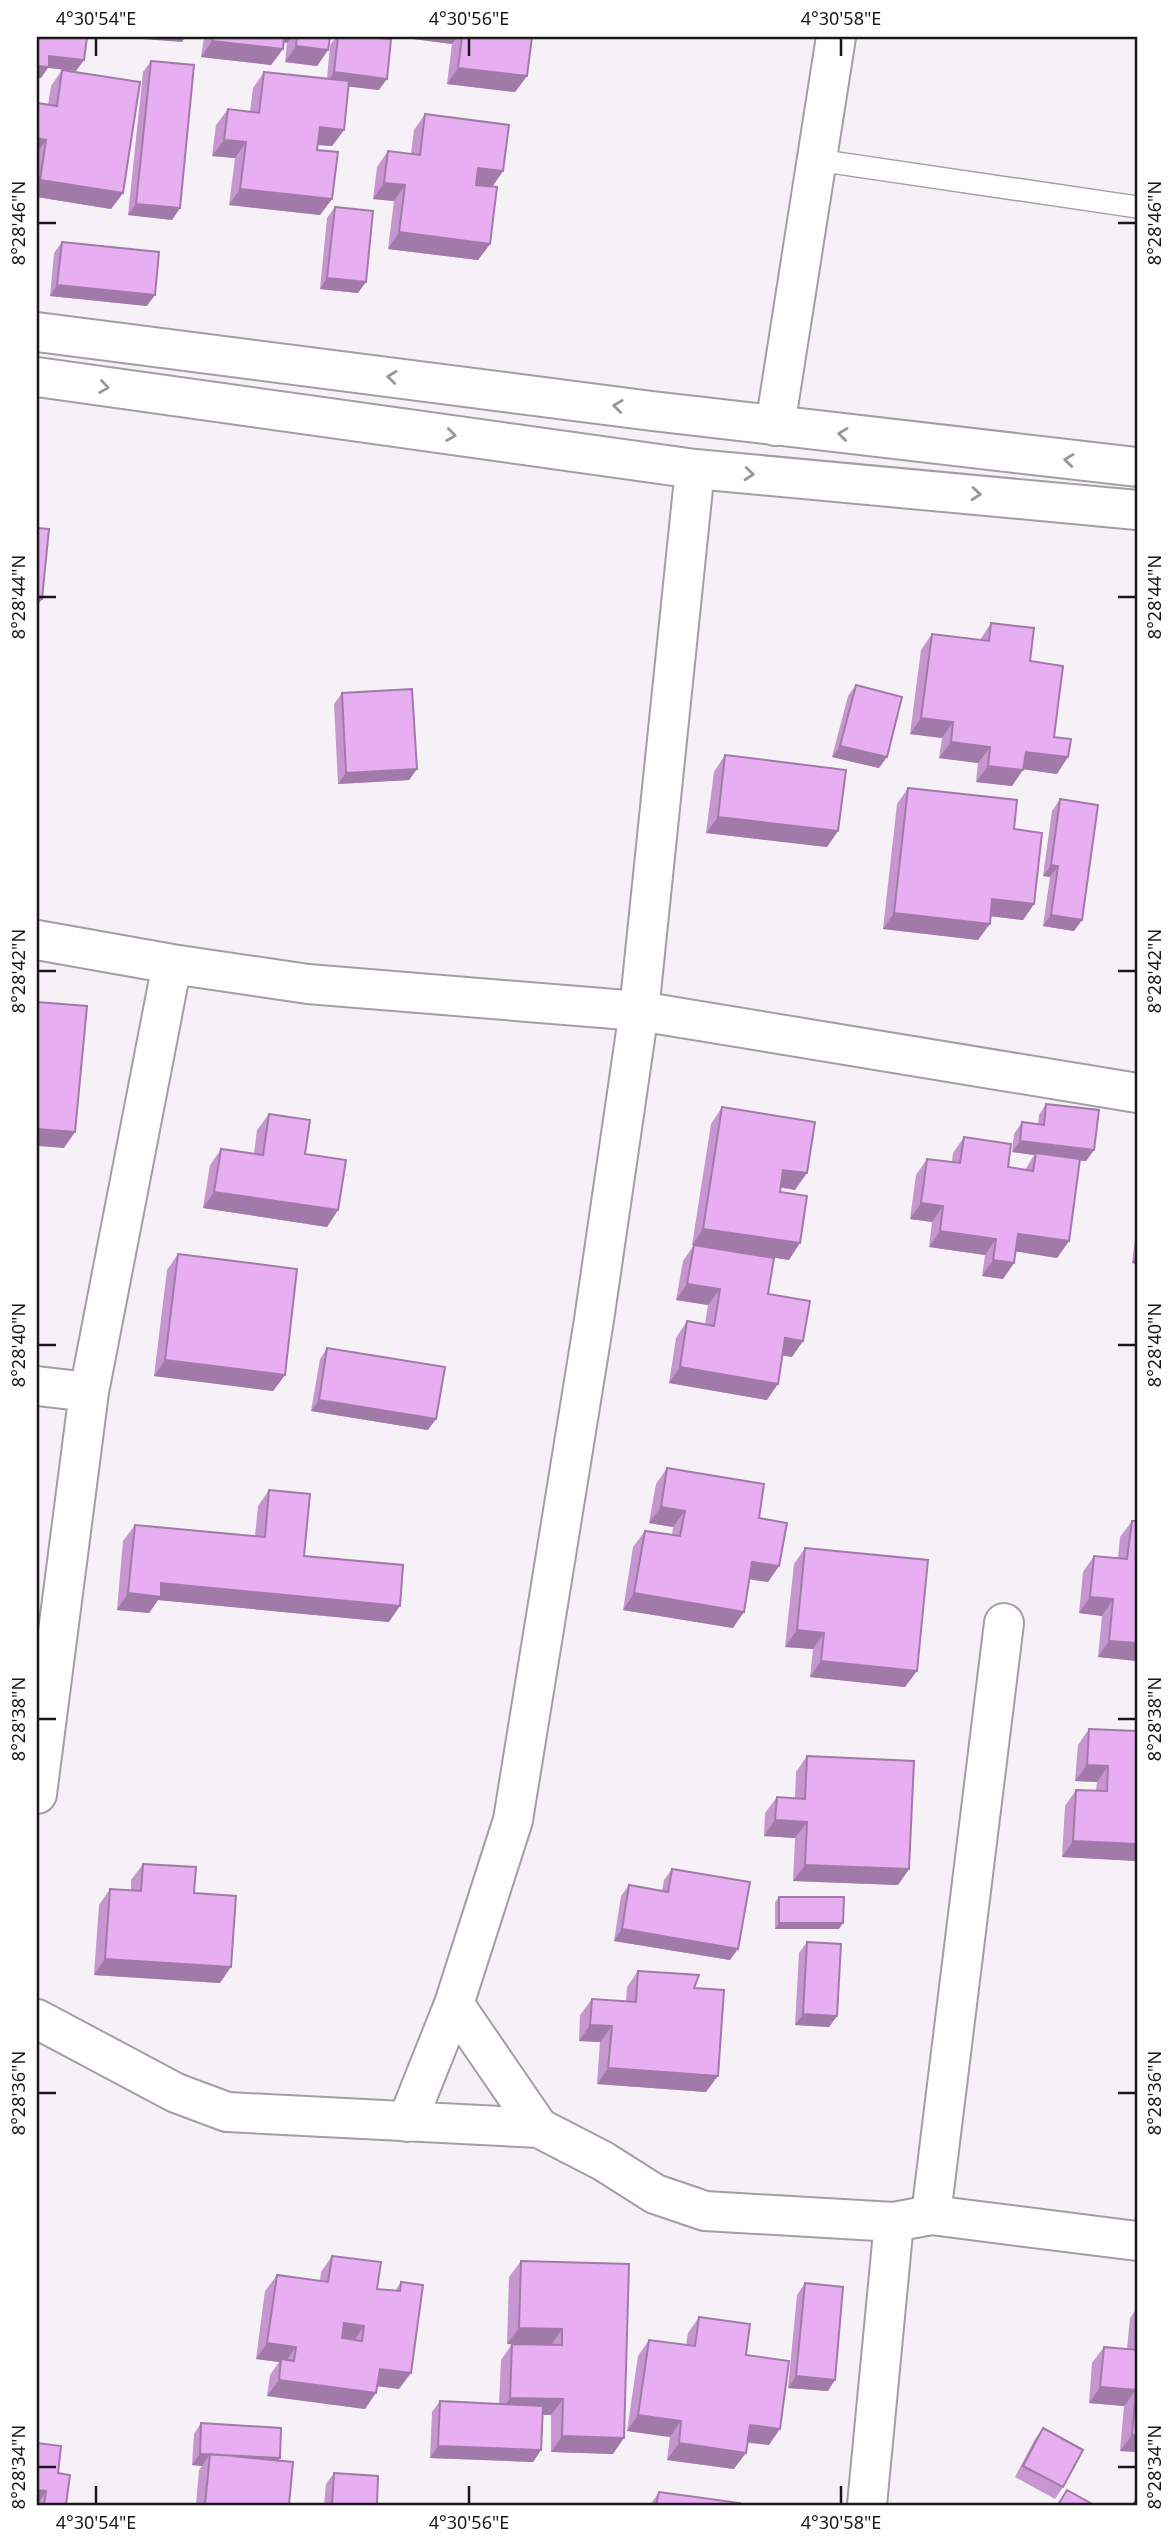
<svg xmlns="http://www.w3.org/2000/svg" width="1174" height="2542" font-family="'Noto Sans',sans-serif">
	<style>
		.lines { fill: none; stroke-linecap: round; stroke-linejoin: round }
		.service-casing { stroke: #a39ea4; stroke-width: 24 }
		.minor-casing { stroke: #a39ea4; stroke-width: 42 }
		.service { stroke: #fff; stroke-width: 21 }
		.minor { stroke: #fff; stroke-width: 38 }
		.wall { fill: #c796d0 }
		.shaded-wall { fill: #a27aa9 }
		.building { fill: #e7aef2; stroke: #a27aa9; stroke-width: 2; fill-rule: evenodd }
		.oneway { stroke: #989798 }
		.ticks { fill: none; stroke: #191719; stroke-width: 2.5 }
		.neatline { fill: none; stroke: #191719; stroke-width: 2.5 }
		.ticks-label { font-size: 18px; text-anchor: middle; fill: #191719 }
	</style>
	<rect width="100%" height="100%" fill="#f6f1f7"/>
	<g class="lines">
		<!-- service casing -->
		<g class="service-casing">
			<path id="service" d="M817,160L1137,207"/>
		</g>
		<!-- minor casing -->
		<g class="minor-casing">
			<path id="minor" d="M37,332L652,411L1137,467
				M37,377L695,469L1137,510
				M775,426L836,37
				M37,940L172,964L308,984L639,1011L1137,1093
				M37,1386L89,1392
				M37,1794L89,1392L172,964
				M454,2004L539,2128L603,2161L655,2194L705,2211L894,2222L931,2215L1137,2241
				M37,2019L176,2093L227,2112L539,2128
				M407,2122L454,2004L513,1820L594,1320L639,1011L695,469
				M931,2215L1004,1623
				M867,2505L894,2222"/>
		</g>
		<!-- service -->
		<use href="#service" class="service"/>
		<!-- minor -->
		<use href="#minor" class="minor"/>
	</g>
	<!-- wall -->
	<path class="wall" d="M204,37H330L328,50L317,66L285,62L287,43L284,42L283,49L271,65L201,57Z
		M336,37H338L379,90L348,86L344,130L332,146L317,145V150L332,199L320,215L229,205L235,158L212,156L216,125L228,109L250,112L253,88L264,72L327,79L330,45Z
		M413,37H532L527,76L515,92L447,84L452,44L413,39Z
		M151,61L180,208L172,220L128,215L143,72Z
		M62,70L123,193L111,209L37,197V103L48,105L51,86Z
		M425,114L503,171L492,187L490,244L478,260L388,249L394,201L373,199L377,167L388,151L411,154L414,130Z
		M335,207L358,293L320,289L327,218Z
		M62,242L147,306L50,296L54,253Z
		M991,623L1030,661L1054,737L1057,774L1023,769L1012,786L976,782L978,763L939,758L942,738L910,734L921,650L932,634L980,640Z
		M856,685L879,768L832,757L848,696Z
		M342,693L417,769L409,780L338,784L334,704Z
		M725,755L838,831L827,847L706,833L714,772Z
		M908,788L1014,829L1034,904L1023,920L990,916L978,940L883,929L897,804Z
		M1060,799L1082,920L1074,931L1043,926L1050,877L1043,876L1052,811Z
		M1046,1104L1094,1150L1086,1161H1080L1069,1241L1057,1258L1016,1251L1014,1263L1003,1279L982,1276L985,1255L929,1247L932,1222L910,1219L916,1175L927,1159L952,1162L953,1153L964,1137L1008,1167L1025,1170L1034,1155L1012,1152L1014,1134L1022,1122L1038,1124L1039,1115Z
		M722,1107L795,1190L781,1187L780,1192L789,1260L716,1248L768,1294L792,1357L782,1355L767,1400L669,1383L676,1338L687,1321L705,1324L708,1305L676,1300L683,1261L694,1245H692L711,1124Z
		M269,1114L305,1154L338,1210L327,1227L203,1208L210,1165L221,1149L254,1154L257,1130Z
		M1137,1224V1264L1132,1263Z
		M178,1254L285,1375L273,1391L154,1376L167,1270Z
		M327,1348L428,1430L311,1411L320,1359Z
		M667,1468L759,1518L779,1566L768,1582L750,1579L733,1628L623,1610L633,1547L645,1531L672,1535L673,1527L649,1523L656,1484Z
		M269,1490L304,1556L389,1622L158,1600L149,1613L117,1610L123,1541L135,1525L255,1536L258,1506Z
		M1132,1521L1137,1661L1098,1657L1102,1616L1079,1613L1083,1572L1094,1556L1118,1558L1120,1537Z
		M805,1548L905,1687L810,1677L813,1649L785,1647L794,1564Z
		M1089,1729L1137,1731V1861L1062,1857L1065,1806L1076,1790L1096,1791L1097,1782L1075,1781L1078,1745Z
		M807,1756L909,1869L898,1885L793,1881L795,1838L764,1836L765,1813L777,1797L795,1798L796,1772Z
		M143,1864L194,1893L220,1983L94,1975L99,1905L110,1889L131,1890V1880Z
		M672,1869L730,1960L614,1941L621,1896L629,1885L662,1891L664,1880Z
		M779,1897L839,1929H775V1902Z
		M807,1942L837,2016L829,2027L795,2025L799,1953Z
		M638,1971L694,1988L706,2092L597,2084L600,2042L579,2041L580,2015L592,1999L626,2001L627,1987Z
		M332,2256L377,2289L395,2291L401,2282L399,2389L377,2386L365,2409L267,2396L270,2375L279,2362L256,2359L265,2291L277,2275L320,2281L321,2272Z
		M521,2261L629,2264L613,2454L551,2452V2415H543L541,2450L533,2462L430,2458L432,2412L440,2401L499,2404L501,2360L512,2344H507L509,2277Z
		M805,2283L828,2391L788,2388L797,2295Z
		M1137,2308V2452L1120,2451L1124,2406L1089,2403L1092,2363L1104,2347L1127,2349L1130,2318Z
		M699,2317L769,2445L747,2443L734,2469L667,2460L670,2437L627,2431L638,2356L649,2340L686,2345L688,2333Z
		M201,2423L278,2461L289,2505H196L199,2470L202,2466L192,2465L194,2434Z
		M1043,2428L1063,2487L1055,2499L1015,2477L1035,2439Z
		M37,2443L58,2473L66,2505H37Z
		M334,2473L377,2505H324L326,2484Z
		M659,2492L740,2505H650Z"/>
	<!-- shaded-wall -->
	<path class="shaded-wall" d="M115,37H185L182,42Z
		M278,37H292L287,43L275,41Z
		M414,37H457L452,44L413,39Z
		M212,41L283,49L271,65L201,57Z
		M296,46L328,50L317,66L285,62Z
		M49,56L84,60L76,71L48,68L41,78H37V66Z
		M458,68L527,76L515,92L447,84Z
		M334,72L387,79L379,90L326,84Z
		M320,127L344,130L332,146L308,144Z
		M37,138L46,140L37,153Z
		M224,140L246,142L235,158L212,156Z
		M478,168L503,171L492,187L467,184Z
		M40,180L123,193L111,209L37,197V185Z
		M384,183L405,185L394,201L373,199Z
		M240,189L332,199L320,215L229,205Z
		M136,204L180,208L172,220L128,215Z
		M399,232L490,244L478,260L388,249Z
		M327,278L366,282L358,293L320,289Z
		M57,285L155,295L147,306L50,296Z
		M37,598L42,599L37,606Z
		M921,718L953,722L942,738L910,734Z
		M951,742L990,747L978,763L939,758Z
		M840,746L887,757L879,768L832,757Z
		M1026,752L1068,757L1057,774L1015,768Z
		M988,766L1023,770L1012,786L976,782Z
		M417,769L409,780L338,784L346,773Z
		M718,817L838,831L827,847L706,833Z
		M1051,865L1058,866L1050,877L1043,876Z
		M992,899L1034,904L1023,920L981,915Z
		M894,913L990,924L978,940L883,929Z
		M1051,915L1082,920L1074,931L1043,926Z
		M37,1129L75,1132L64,1148L37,1146Z
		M1020,1141L1094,1150L1086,1161L1036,1155V1153L1034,1155L1012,1152Z
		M783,1170L807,1173L795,1190L772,1186Z
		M214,1192L338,1210L327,1227L203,1208Z
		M921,1203L943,1206L932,1222L910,1219Z
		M703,1229L800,1243L789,1260L692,1245Z
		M940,1231L996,1239L985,1255L929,1247Z
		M1018,1234L1069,1241L1057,1258L1007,1250Z
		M1137,1255V1264L1132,1263Z
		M993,1260L1014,1263L1003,1279L982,1276Z
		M687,1284L720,1289L708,1305L676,1300Z
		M785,1338L803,1341L792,1357L774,1354Z
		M165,1360L285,1375L273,1391L154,1376Z
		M680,1367L778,1384L767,1400L669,1383Z
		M319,1400L436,1419L428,1430L311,1411Z
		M661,1507L685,1511L673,1527L649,1523Z
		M752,1562L779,1566L768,1582L741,1578Z
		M161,1583L400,1606L389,1622L158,1600L149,1613L117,1610L128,1593Z
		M634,1593L744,1612L733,1628L623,1610Z
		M1090,1597L1113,1599L1102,1616L1079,1613Z
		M797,1630L824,1633L813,1649L785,1647Z
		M1109,1641L1137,1643V1661L1098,1657Z
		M821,1661L917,1671L905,1687L810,1677Z
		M1087,1765L1108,1766L1097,1782L1075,1781Z
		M775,1820L807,1822L795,1838L764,1836Z
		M1073,1841L1137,1844V1861L1062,1857Z
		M805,1865L909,1869L898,1885L793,1881Z
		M779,1923H843L839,1929H775Z
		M622,1929L738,1949L730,1960L614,1941Z
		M105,1959L231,1967L220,1983L94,1975Z
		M803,2014L837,2016L829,2027L795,2025Z
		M590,2025L612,2026L600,2042L579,2041Z
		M608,2068L718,2076L706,2092L597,2084Z
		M344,2323L364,2326L353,2342L333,2339Z
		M519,2328L562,2329L551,2345L507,2344Z
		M267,2343L296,2347L285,2363L281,2359L279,2362L256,2359Z
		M380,2369L411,2373L399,2389L369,2385Z
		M796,2376L835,2380L828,2391L788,2388Z
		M279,2380L376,2393L365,2409L267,2396Z
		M1100,2387L1136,2390L1124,2406L1089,2403Z
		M510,2398L563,2399L551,2415L499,2414Z
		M638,2415L681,2421L670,2437L627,2431Z
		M750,2425L780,2429L769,2445L738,2441Z
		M1132,2435H1137V2452L1120,2451Z
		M562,2436L624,2438L613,2454L551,2452Z
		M679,2443L746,2453L734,2469L667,2460Z
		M438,2446L541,2450L533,2462L430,2458Z
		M200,2454H210L202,2466L192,2465Z
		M210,2454L280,2458L272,2470Z
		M37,2490L46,2491L37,2505Z"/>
	<!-- building -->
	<path class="building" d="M37,37H87L84,60L49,56V67L37,66Z
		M213,37H284L283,49L212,41Z
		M297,37H330L328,50L296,46Z
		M338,37H367L391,39L387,79L334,72Z
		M462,37H532L527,76L458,68Z
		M151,61L194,65L180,208L136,204Z
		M62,70L140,82L123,193L40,180L46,140L37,138V103L57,106Z
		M264,72L349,81L344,130L320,127L317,150L338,152L332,199L240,189L246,142L224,140L228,109L259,113Z
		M425,114L509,125L503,171L478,168L476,185L497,187L490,244L399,232L405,185L384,183L388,151L420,155Z
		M335,207L373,211L366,282L327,278Z
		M62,242L159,252L155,295L57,285Z
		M37,528L49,529L42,599L37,598Z
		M991,623L1034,628L1030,661L1063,666L1054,737L1071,739L1068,757L1026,752L1023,770L988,766L990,747L951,742L953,722L921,718L932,634L989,641Z
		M856,685L902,697L887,757L840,746Z
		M412,689L417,769L346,773L342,693Z
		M725,755L846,770L838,831L718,817Z
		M908,788L1017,800L1014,829L1042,833L1034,904L992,899L990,924L894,913Z
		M1060,799L1098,805L1082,920L1051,915L1058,866L1051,865Z
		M37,1002L87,1006L75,1132L37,1129Z
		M1046,1104L1099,1110L1094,1150L1020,1141L1022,1122L1044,1125Z
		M722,1107L815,1122L807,1173L783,1170L780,1192L807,1196L800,1243L703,1229Z
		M269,1114L310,1120L305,1154L346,1160L338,1210L214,1192L221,1149L263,1155Z
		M964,1137L1011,1144L1008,1167L1033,1171L1036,1153L1080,1159L1069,1241L1018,1234L1014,1263L993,1260L996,1239L940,1231L943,1206L921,1203L927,1159L960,1163Z
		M694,1245L774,1258L768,1294L810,1301L803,1341L785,1338L778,1384L680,1367L687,1321L714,1326L720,1289L687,1284Z
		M178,1254L297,1269L285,1375L165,1360Z
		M327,1348L445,1367L436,1419L319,1400Z
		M667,1468L764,1484L759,1518L787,1523L779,1566L752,1562L744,1612L634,1593L645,1531L680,1536L685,1511L661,1507Z
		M269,1490L310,1494L304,1556L403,1565L400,1606L161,1583V1597L128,1593L135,1525L265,1537Z
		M1132,1521H1137V1643L1109,1641L1113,1599L1090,1597L1094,1556L1127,1559Z
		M805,1548L928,1560L917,1671L821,1661L824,1633L797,1630Z
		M1089,1729L1137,1731V1844L1073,1841L1076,1790L1107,1791L1108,1766L1087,1765Z
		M807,1756L914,1761L909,1869L805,1865L807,1822L775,1820L777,1797L805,1799Z
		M143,1864L196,1867L194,1893L236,1896L231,1967L105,1959L110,1889L141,1891Z
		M672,1869L750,1882L738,1949L622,1929L629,1885L668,1892Z
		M779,1897H844L843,1923H779Z
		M807,1942L841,1944L837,2016L803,2014Z
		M638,1971L699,1975L694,1988L724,1990L718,2076L608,2068L612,2026L590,2025L592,1999L636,2002Z
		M332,2256L381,2262L377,2289L400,2291L401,2282L423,2285L411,2373L380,2369L376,2393L279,2380L281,2359L294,2361L296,2347L267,2343L277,2275L328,2282ZM344,2323L364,2326L362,2341L342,2338Z
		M521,2261L629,2264L624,2438L562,2436L563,2399L510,2398L512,2344L562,2345V2329L519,2328Z
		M805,2283L843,2287L835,2380L796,2376Z
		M699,2317L750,2324L746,2355L789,2361L780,2429L750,2425L746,2453L679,2443L681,2421L638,2415L649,2340L695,2346Z
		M1104,2347L1137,2350V2347V2435H1132L1136,2390L1100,2387Z
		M440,2401L543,2406L541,2450L438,2446Z
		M201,2423L281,2428L280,2458L200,2454Z
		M1043,2428L1083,2450L1063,2487L1023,2466Z
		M37,2443L61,2446L58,2473L70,2475L66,2505H44L46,2491L37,2490Z
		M210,2454L293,2462L289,2505H205Z
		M334,2473L378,2476L377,2505H332Z
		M1067,2490L1094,2505H1058Z
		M659,2492L740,2503V2505H656Z
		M1137,2498V2505H1133Z"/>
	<!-- one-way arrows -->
	<defs><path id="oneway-chevron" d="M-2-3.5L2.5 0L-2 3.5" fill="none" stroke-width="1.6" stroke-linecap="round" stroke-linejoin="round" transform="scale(1.75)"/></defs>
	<g class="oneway">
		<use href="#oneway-chevron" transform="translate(392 377) rotate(-173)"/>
		<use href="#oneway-chevron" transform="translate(104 387) rotate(8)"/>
		<use href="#oneway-chevron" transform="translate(618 406) rotate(-173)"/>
		<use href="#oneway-chevron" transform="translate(843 434) rotate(-173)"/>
		<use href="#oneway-chevron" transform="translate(451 435) rotate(8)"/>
		<use href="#oneway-chevron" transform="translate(1069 460) rotate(-173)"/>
		<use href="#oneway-chevron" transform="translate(749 474) rotate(5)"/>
		<use href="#oneway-chevron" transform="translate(976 494) rotate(5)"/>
	</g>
	<!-- ticks -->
	<path class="ticks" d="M96,38V56M469,38V56M841,38V56M38,223H56M1118,223H1136M38,597H56M1118,597H1136M38,971H56M1118,971H1136M38,1345H56M1118,1345H1136M38,1719H56M1118,1719H1136M38,2093H56M1118,2093H1136M38,2467H56M1118,2467H1136M96,2486V2504M469,2486V2504M841,2486V2504"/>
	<!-- border -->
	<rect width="1174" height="2542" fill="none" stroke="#ffffff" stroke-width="77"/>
	<rect x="38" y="38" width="1098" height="2466" class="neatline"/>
	<g class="ticks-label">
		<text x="96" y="25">4°30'54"E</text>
		<text x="469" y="25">4°30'56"E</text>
		<text x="841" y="25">4°30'58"E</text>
		<text transform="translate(19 223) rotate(-90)" y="6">8°28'46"N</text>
		<text transform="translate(1155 223) rotate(-90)" y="6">8°28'46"N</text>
		<text transform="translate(19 597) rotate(-90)" y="6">8°28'44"N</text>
		<text transform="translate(1155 597) rotate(-90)" y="6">8°28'44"N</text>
		<text transform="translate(19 971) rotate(-90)" y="6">8°28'42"N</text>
		<text transform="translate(1155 971) rotate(-90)" y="6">8°28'42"N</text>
		<text transform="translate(19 1345) rotate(-90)" y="6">8°28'40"N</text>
		<text transform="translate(1155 1345) rotate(-90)" y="6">8°28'40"N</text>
		<text transform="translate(19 1719) rotate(-90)" y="6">8°28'38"N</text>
		<text transform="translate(1155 1719) rotate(-90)" y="6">8°28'38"N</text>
		<text transform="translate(19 2093) rotate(-90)" y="6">8°28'36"N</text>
		<text transform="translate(1155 2093) rotate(-90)" y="6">8°28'36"N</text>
		<text transform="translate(19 2467) rotate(-90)" y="6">8°28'34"N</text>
		<text transform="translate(1155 2467) rotate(-90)" y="6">8°28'34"N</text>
		<text x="96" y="2529">4°30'54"E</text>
		<text x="469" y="2529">4°30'56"E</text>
		<text x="841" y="2529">4°30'58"E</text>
	</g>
</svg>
